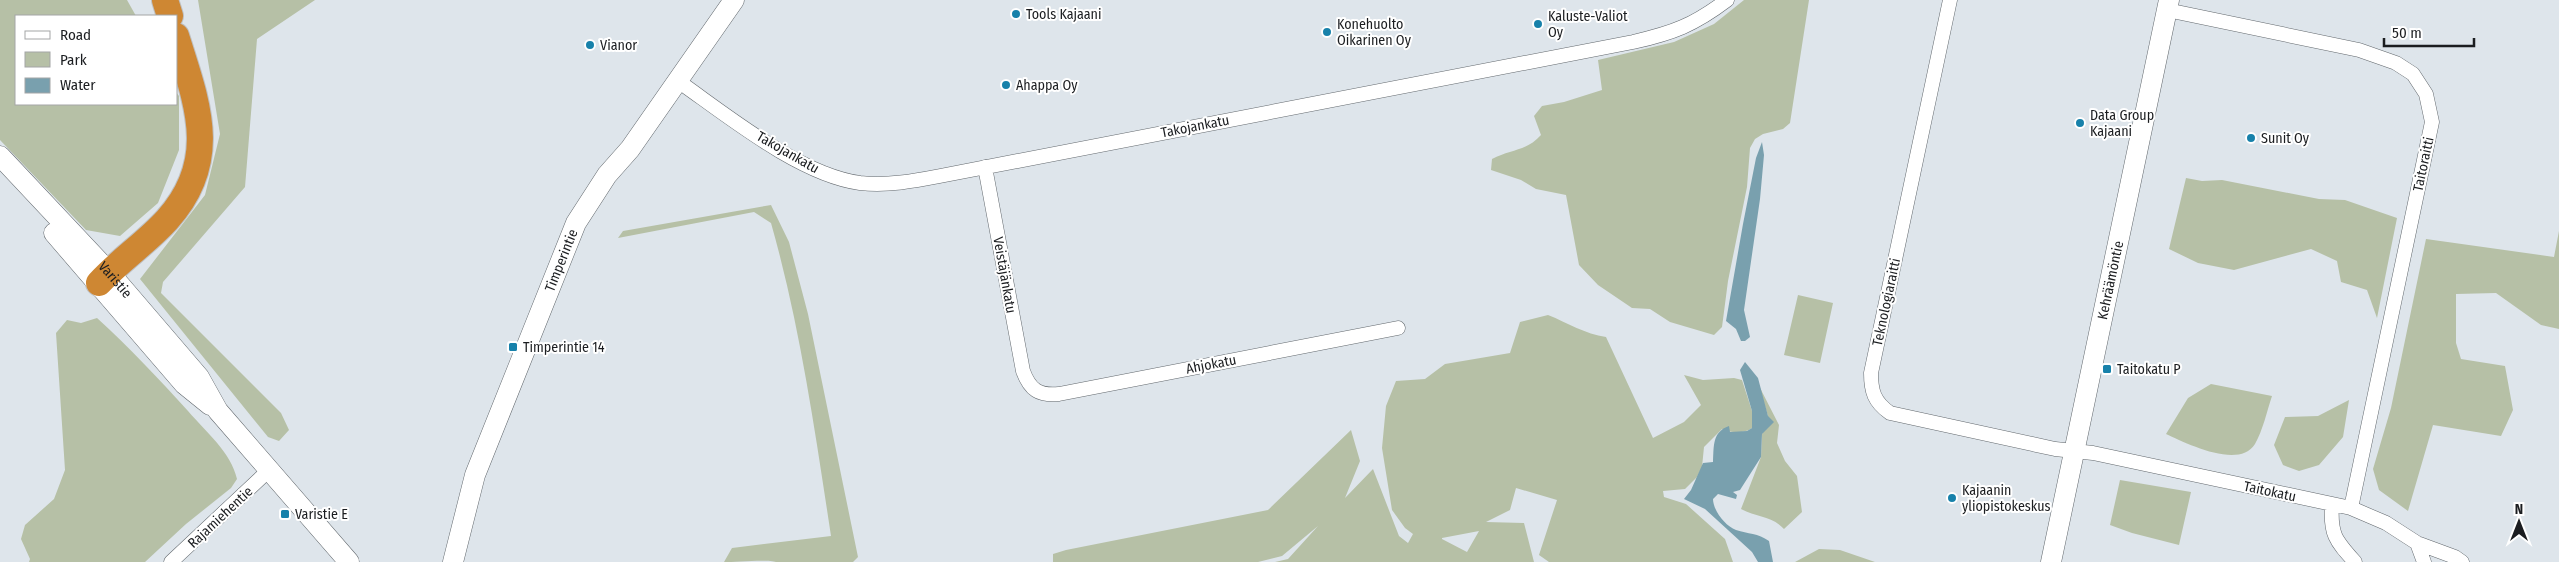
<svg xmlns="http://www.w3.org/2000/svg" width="2559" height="562" font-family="'Fira Sans Condensed',sans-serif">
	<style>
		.green { fill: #b6c0a6; fill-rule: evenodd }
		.water { fill: #79a0ae }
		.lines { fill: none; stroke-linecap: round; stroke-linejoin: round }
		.street-casing { stroke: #62686d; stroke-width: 15 }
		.secondary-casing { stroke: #62686d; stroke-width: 21 }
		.highway-casing { stroke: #bfc0c1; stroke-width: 28 }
		.street { stroke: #fff; stroke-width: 14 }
		.secondary { stroke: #fff; stroke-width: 20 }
		.highway { stroke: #ce8733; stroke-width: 26 }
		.poi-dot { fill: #1781aa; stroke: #fff; stroke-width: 2 }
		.labels { text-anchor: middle; stroke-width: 4; stroke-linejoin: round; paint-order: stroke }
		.poi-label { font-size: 14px; fill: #1b1d20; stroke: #fff; text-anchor: start }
		.street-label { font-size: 14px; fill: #1b1d20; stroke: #fff }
	</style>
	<rect width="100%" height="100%" fill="#dee5eb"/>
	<!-- green -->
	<path class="green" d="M0,0H127L136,16H16V104H176V92L179,96V150L158,203L120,236L86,230L0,140Z
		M198,0H315L257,39L245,187L163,282L161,293L281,413L289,430L279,441L268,437L140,279L205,195L220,134Z
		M1744,0H1809L1790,123L1783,129L1763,134L1755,139L1750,148L1747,187L1728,281L1722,327L1714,335L1670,322L1650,309L1632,308L1598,285L1579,265L1566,195L1536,189L1521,180L1491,170L1492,159C1511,149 1527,151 1541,135L1534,116L1542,106L1564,102L1602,90L1598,60L1674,42L1714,24Z
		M2186,178L2202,181L2222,180L2319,199L2345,200L2397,218L2377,318L2367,290L2341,282L2337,261L2311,249L2234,270L2198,263L2169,249Z
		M771,205L789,242L808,314L858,557L853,562H776C769,559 735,562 724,562L732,548L831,536C815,431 800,325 771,223L754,212L618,238L623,231Z
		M2559,231V329L2541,325L2496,293L2456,294V343L2461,359L2505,366L2513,410L2501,436L2433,425L2408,511L2379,490L2373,469L2391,408L2426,239L2554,257Z
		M1798,295L1833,303L1820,363L1784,355Z
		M1548,315C1568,323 1585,334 1606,337L1653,438L1684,422L1701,405L1684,375L1703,380L1734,378L1742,380L1752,411V428C1744,434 1731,433 1722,429L1704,447L1702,467L1697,477L1685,489L1663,491L1664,497L1686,504L1725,539L1733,562H1549L1539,555L1557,500L1516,488L1510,510L1486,522L1524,523L1534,562H1275L1288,559L1318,526L1282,556L1258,562H1053V554L1066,550L1268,510L1351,430L1360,461L1345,498L1373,469L1399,536L1408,543L1413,534L1405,528L1392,510L1382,448L1386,406L1396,381L1425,379L1445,364L1510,353L1520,322ZM1479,531L1467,552L1442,539V538Z
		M97,318C129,347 159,379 188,411C206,432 231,452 237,479L231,488L186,524L145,562H29L30,559L21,539L25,525L54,499L65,470L56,333L67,320L81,323Z
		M1758,384L1779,425L1777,443L1785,461L1797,476L1802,512L1784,529C1771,515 1757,518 1741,509L1761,457L1762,434L1768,416Z
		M2211,384L2272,396C2267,411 2263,430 2255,444C2239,470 2186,443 2166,434L2188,398Z
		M2349,400L2343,437L2319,465L2299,471L2283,465L2274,445L2285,417L2318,416Z
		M2120,480L2191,492L2179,545L2132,533L2110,525Z
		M1819,549L1840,550L1875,562H1795Z"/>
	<!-- water -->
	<path class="water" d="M1762,142L1764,155L1760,199L1744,310L1750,337L1745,341H1741L1736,329L1726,321L1743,224L1756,158Z
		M1745,362L1758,378L1768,416L1774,422L1762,434L1761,457L1740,490L1733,492L1737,495L1736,499L1718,494L1713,499C1713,510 1725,526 1736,530C1748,534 1758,533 1769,541L1773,562H1758L1752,552L1705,509L1684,499L1691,490L1703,463L1713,462C1714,446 1712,432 1729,426L1730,432L1747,431L1752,428V411L1740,370Z"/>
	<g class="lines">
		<!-- street casing -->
		<g class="street-casing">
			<path id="street" d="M1950,0L1871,373C1871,391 1874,402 1890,413L2055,449L2093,453L2351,508L2386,523L2417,543L2455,557L2462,562
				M2167,10L2359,50L2396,63L2413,74L2426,94L2432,122L2351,508
				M678,81C728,116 800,175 860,183C888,186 914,181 940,176L1633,42C1673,33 1694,25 1727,0
				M985,167L1023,371C1030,390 1039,396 1059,394L1398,328
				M2332,504C2330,534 2335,540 2355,562
				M2417,543L2424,562
				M171,562L268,471"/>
		</g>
		<!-- secondary casing -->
		<g class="secondary-casing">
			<g id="secondary">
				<path id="s1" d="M0,156L109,272L199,377L218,411L349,562"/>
				<path d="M54,233L184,384L210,405"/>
				<path id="s2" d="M453,562L475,475L576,223L607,175L630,149L734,0"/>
				<path id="s3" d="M2051,562L2169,0"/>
			</g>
		</g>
		<!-- highway casing -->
		<g class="highway-casing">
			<path id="highway" d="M165,0L170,16
				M99,283C120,260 146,243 167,220C221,160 197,103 176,36"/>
		</g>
		<!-- street -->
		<use href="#street" class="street"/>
		<!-- secondary -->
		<use href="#secondary" class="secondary"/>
		<!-- highway -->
		<use href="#highway" class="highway"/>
	</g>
	<!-- markers -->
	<g class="poi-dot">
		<circle cx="1016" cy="14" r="5"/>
		<circle cx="1538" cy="24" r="5"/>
		<circle cx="1327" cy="32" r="5"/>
		<circle cx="590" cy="45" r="5"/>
		<circle cx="1006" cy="85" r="5"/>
		<circle cx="2080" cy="123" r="5"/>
		<circle cx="2251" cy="138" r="5"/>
		<rect x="508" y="342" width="10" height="10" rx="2.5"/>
		<rect x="2102" y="364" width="10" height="10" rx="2.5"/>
		<circle cx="1952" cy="498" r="5"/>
		<rect x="280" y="509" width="10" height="10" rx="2.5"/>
	</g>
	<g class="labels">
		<!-- poi labels -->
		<g class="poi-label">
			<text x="1026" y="19">Tools Kajaani</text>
			<text x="1548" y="21">Kaluste-Valiot<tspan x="1548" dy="16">Oy</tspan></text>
			<text x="1337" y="29">Konehuolto<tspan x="1337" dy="16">Oikarinen Oy</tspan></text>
			<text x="600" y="50">Vianor</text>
			<text x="1016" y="90">Ahappa Oy</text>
			<text x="2090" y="120">Data Group<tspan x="2090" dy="16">Kajaani</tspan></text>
			<text x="2261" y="143">Sunit Oy</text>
			<text x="523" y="352">Timperintie 14</text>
			<text x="2117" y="374">Taitokatu P</text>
			<text x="1962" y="495">Kajaanin<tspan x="1962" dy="16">yliopistokeskus</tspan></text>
			<text x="295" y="519">Varistie E</text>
		</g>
		<!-- street labels -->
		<g class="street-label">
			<text transform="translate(1195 126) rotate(-11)" y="5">Takojankatu</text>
			<text transform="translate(788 152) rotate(30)" y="5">Takojankatu</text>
			<text transform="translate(2423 164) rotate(-78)" y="5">Taitoraitti</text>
			<text dy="5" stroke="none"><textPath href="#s2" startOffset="321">Timperintie</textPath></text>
			<text transform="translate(1005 275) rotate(80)" y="5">Veistäjänkatu</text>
			<text dy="5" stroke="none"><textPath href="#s1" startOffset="169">Varistie</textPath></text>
			<text dy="5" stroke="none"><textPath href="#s3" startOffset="288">Kehräämöntie</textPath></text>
			<text transform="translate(1886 302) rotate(-78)" y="5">Teknologiaraitti</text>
			<text transform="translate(1211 364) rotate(-11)" y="5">Ahjokatu</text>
			<text transform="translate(2270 491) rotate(12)" y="5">Taitokatu</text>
			<text transform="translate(220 517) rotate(-43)" y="5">Rajamiehentie</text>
		</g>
	</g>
	<!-- legend -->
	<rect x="15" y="15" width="162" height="90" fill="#ffffff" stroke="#a4a5a6"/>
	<rect x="25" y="31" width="25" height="8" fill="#ffffff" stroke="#a4a5a6"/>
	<text x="60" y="40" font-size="15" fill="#1b1d20">Road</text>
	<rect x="25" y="52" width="25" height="15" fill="#b6c0a6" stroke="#a4a5a6"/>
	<text x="60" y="65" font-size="15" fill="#1b1d20">Park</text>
	<rect x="25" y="78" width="25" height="15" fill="#79a0ae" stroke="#a4a5a6"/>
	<text x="60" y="90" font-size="15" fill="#1b1d20">Water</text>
	<!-- north arrow -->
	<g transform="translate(2519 522)" stroke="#ffffff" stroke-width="4" paint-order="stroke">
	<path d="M0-4L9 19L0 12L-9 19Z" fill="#1b1d20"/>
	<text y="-8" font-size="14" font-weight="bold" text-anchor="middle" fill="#1b1d20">N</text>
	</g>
	<!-- scale -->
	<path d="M2384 38v8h90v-8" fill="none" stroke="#1b1d20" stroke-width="2.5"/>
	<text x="2392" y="38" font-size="15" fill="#1b1d20" stroke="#ffffff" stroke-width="4" paint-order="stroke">50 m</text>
</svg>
